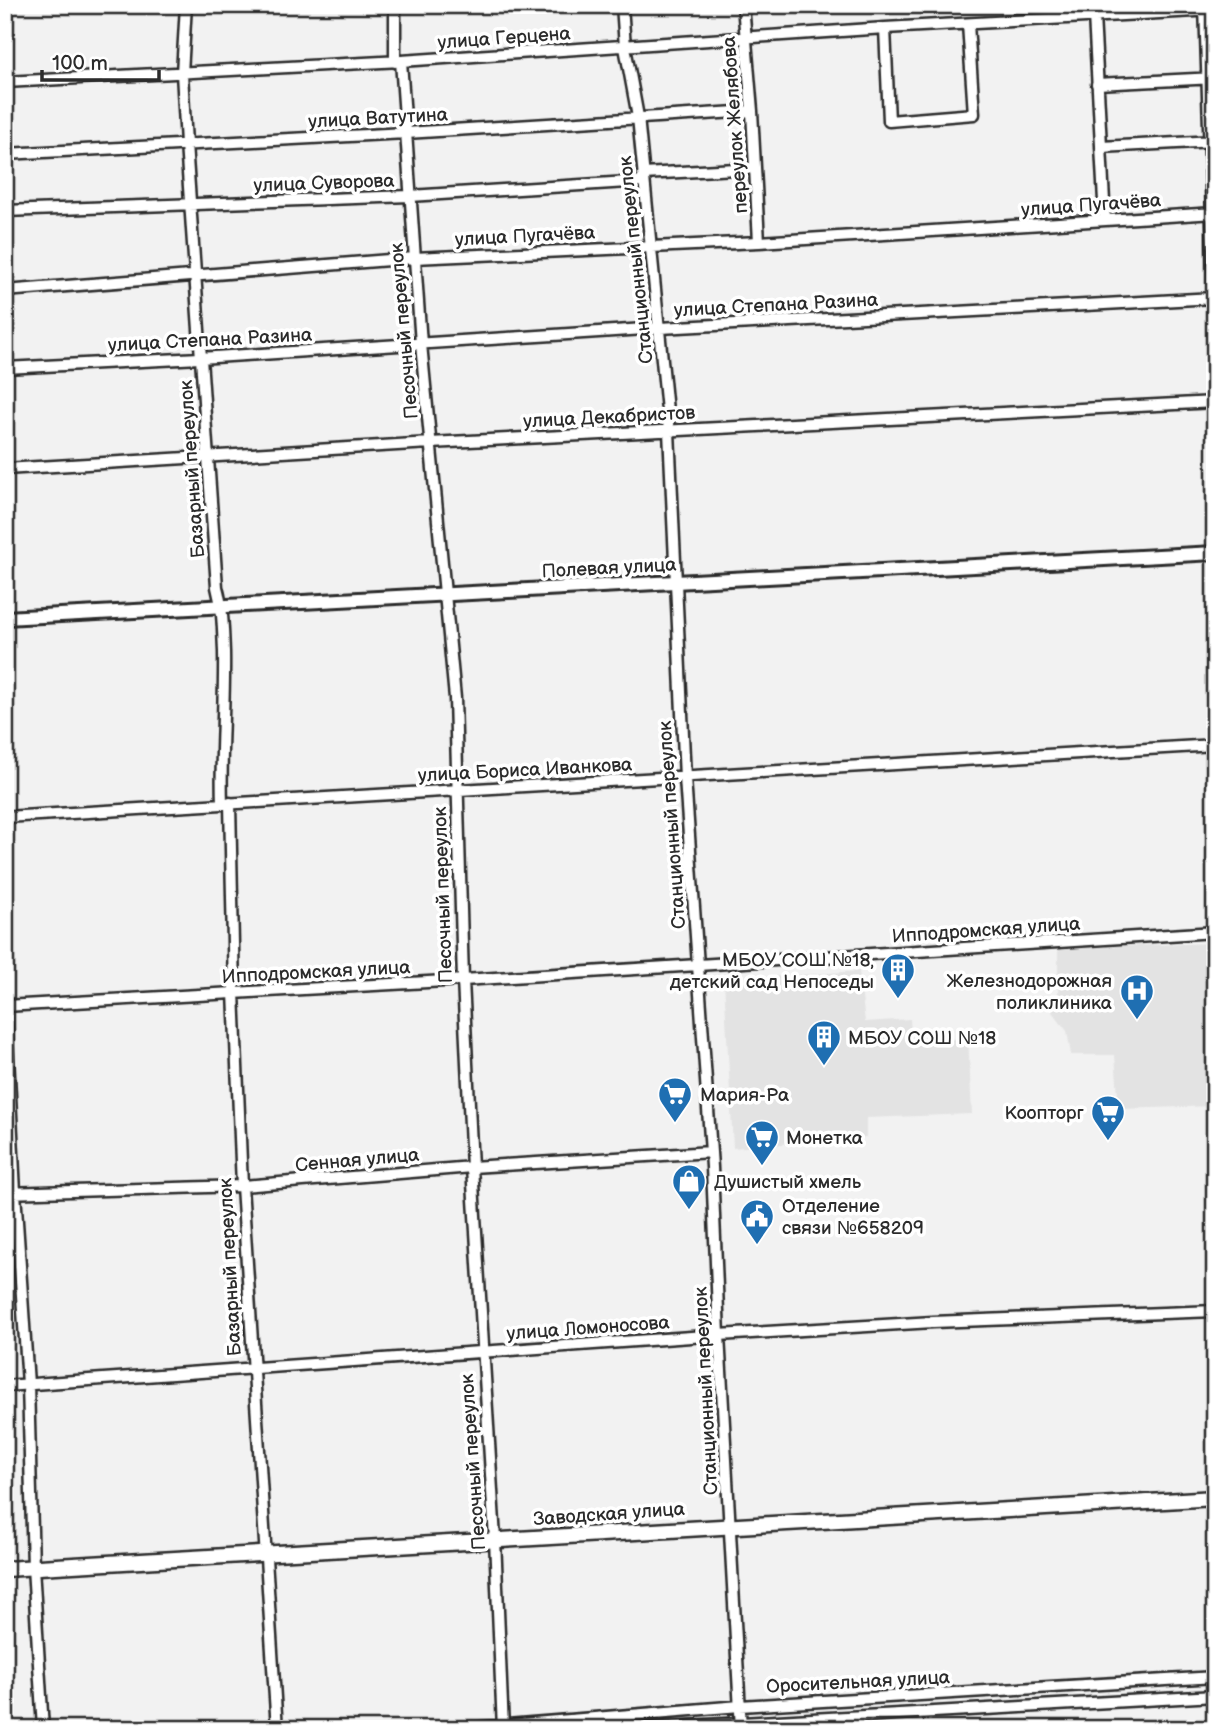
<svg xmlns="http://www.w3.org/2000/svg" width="1220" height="1734" font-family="'Balsamiq Sans',sans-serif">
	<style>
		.built { fill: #e3e3e3 }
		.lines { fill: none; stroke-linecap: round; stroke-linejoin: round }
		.minor-casing { stroke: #2b2b2b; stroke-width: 15 }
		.tertiary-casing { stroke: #2b2b2b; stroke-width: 18 }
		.secondary-casing { stroke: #2b2b2b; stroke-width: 19 }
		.minor { stroke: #fff; stroke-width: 10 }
		.tertiary { stroke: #fff; stroke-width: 12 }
		.secondary { stroke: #fff; stroke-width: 14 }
		.labels { text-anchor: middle; stroke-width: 7; stroke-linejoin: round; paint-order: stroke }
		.street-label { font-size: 19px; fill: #2b2b2b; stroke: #fff }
		.poi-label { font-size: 19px; fill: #2b2b2b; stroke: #fff; text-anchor: start }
	</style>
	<rect width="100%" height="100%" fill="#f2f2f2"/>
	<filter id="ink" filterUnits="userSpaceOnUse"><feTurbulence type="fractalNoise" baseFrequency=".0143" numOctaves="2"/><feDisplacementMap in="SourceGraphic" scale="14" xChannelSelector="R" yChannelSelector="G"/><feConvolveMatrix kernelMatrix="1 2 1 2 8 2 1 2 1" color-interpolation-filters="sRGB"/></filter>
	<g filter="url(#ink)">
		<!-- built -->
		<path class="built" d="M1215,943V1106L1119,1109L1115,1055H1071L1067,1031L1052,1012L1058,998V948Z
			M859,971L865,1022L910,1019L912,1042L968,1038L972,1114L866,1118V1137L733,1148L724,980Z"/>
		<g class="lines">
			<!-- minor casing -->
			<g class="minor-casing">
				<path id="minor" d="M186,5L182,73L186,144L217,587C223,609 223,630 224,652C225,703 220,753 222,804
					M622,5L625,47L638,117L669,431L685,778L712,1167L719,1335L741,1729
					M743,5L752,111L759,242
					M1205,6L1215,308
					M1094,16L1105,220
					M885,28L889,121L974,114L968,24
					M401,61L421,344L455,698L463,980L472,1167L495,1539L503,1729
					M395,62V5
					M5,82L401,61L885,28L1215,10
					M1097,84L1215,78
					M1101,147L1215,141
					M5,154L406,133L752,111
					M643,174L755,168
					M5,211L410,196L643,181
					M5,291L414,258L759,242L1215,213
					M5,368L200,358L660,328L1214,298
					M5,469L430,443L1215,402
					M230,803L234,992L242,1186L277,1729
					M5,817L1215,745
					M5,998L15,1192L28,1384L33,1567L43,1729
					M5,1006L463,980L1215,932
					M5,1193L242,1186L472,1167L711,1152
					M5,1386L719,1335L933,1322L1215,1311
					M459,1729L740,1706L1215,1677
					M635,1729L1215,1696"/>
			</g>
			<!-- tertiary casing -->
			<g class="tertiary-casing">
				<path id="tertiary" d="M5,618L1215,553"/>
			</g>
			<!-- secondary casing -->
			<g class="secondary-casing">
				<path id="secondary" d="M5,1569L1215,1498"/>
			</g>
			<!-- minor -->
			<use href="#minor" class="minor"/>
			<!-- tertiary -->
			<use href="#tertiary" class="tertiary"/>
			<!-- secondary -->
			<use href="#secondary" class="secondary"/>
		</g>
	</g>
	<!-- icons -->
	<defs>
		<g id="building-pin" transform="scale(1.75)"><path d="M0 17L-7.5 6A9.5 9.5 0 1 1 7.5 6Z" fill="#1f6fb2" stroke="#fff"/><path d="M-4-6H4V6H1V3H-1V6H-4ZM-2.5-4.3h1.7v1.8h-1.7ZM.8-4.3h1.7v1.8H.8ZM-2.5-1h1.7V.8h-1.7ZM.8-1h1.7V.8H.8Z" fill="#fff"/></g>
		<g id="hospital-pin" transform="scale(1.75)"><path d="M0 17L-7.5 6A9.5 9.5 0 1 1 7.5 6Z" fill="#1f6fb2" stroke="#fff"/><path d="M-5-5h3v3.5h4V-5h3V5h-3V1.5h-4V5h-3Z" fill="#fff"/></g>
		<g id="supermarket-pin" transform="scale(1.75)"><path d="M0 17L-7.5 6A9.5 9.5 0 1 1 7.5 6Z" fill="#1f6fb2" stroke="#fff"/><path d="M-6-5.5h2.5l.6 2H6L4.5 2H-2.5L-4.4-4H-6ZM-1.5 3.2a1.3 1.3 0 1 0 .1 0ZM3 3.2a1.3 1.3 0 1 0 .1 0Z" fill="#fff"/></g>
		<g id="shop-pin" transform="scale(1.75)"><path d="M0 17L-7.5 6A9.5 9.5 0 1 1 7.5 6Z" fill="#1f6fb2" stroke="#fff"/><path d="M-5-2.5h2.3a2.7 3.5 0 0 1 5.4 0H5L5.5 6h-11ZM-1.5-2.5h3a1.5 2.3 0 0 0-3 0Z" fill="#fff"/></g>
		<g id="civic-pin" transform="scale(1.75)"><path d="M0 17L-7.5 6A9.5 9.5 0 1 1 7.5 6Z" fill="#1f6fb2" stroke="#fff"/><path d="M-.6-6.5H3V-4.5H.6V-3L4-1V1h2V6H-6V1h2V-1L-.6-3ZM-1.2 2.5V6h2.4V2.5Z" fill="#fff"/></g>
	</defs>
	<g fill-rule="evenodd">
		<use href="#building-pin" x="898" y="970"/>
		<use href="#hospital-pin" x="1137" y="991"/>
		<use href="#building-pin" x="824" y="1037"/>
		<use href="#supermarket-pin" x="675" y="1094"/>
		<use href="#supermarket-pin" x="1108" y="1112"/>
		<use href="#supermarket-pin" x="762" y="1137"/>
		<use href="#shop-pin" x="689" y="1181"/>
		<use href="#civic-pin" x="757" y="1216"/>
	</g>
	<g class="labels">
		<!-- street labels -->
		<g class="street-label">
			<text transform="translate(504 37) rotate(-4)" y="7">улица Герцена</text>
			<text transform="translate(378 117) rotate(-3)" y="7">улица Ватутина</text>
			<text transform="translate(734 125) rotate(-94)" y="7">переулок Желябова</text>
			<text transform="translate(324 182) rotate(-2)" y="7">улица Суворова</text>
			<text transform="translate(1091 204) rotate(-4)" y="7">улица Пугачёва</text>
			<text transform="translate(525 235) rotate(-3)" y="7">улица Пугачёва</text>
			<text transform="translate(635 260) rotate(-96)" y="7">Станционный переулок</text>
			<text transform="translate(776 304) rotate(-3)" y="7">улица Степана Разина</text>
			<text transform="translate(403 331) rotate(-95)" y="7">Песочный переулок</text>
			<text transform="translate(210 339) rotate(-3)" y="7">улица Степана Разина</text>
			<text transform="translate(609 416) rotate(-3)" y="7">улица Декабристов</text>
			<text transform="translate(191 469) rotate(-94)" y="7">Базарный переулок</text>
			<text transform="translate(609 567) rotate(-3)" y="7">Полевая улица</text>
			<text transform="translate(525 769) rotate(-3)" y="7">улица Бориса Иванкова</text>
			<text transform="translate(671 825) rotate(-94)" y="7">Станционный переулок</text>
			<text transform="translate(442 895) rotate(-92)" y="7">Песочный переулок</text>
			<text transform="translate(986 929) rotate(-4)" y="7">Ипподромская улица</text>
			<text transform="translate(316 971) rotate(-3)" y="7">Ипподромская улица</text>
			<text transform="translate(357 1159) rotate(-5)" y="7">Сенная улица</text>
			<text transform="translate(229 1267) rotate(-93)" y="7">Базарный переулок</text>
			<text transform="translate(588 1327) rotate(-4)" y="7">улица Ломоносова</text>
			<text transform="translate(705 1391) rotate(-93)" y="7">Станционный переулок</text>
			<text transform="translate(472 1462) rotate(-94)" y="7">Песочный переулок</text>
			<text transform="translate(609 1513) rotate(-4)" y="7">Заводская улица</text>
			<text transform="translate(858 1681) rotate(-3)" y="7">Оросительная улица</text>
		</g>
		<!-- poi labels -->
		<g class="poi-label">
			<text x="874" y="966" text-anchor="end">МБОУ СОШ №18,<tspan x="874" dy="22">детский сад Непоседы</tspan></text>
			<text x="1112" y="987" text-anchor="end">Железнодорожная<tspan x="1112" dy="22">поликлиника</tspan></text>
			<text x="848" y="1044">МБОУ СОШ №18</text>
			<text x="700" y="1101">Мария-Ра</text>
			<text x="1084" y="1119" text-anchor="end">Коопторг</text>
			<text x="786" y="1144">Монетка</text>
			<text x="714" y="1188">Душистый хмель</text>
			<text x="782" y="1212">Отделение<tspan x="782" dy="22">связи №658209</tspan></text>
		</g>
	</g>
	<!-- margin -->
	<rect width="1220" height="1734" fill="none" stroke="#fff" stroke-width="28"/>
	<rect x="14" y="14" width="1192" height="1706" fill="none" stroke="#2b2b2b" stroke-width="2.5" filter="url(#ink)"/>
	<!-- scale -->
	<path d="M42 70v10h117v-10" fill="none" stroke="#2b2b2b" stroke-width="3.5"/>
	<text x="52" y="70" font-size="21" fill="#2b2b2b" stroke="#ffffff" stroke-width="5" paint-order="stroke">100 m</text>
</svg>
